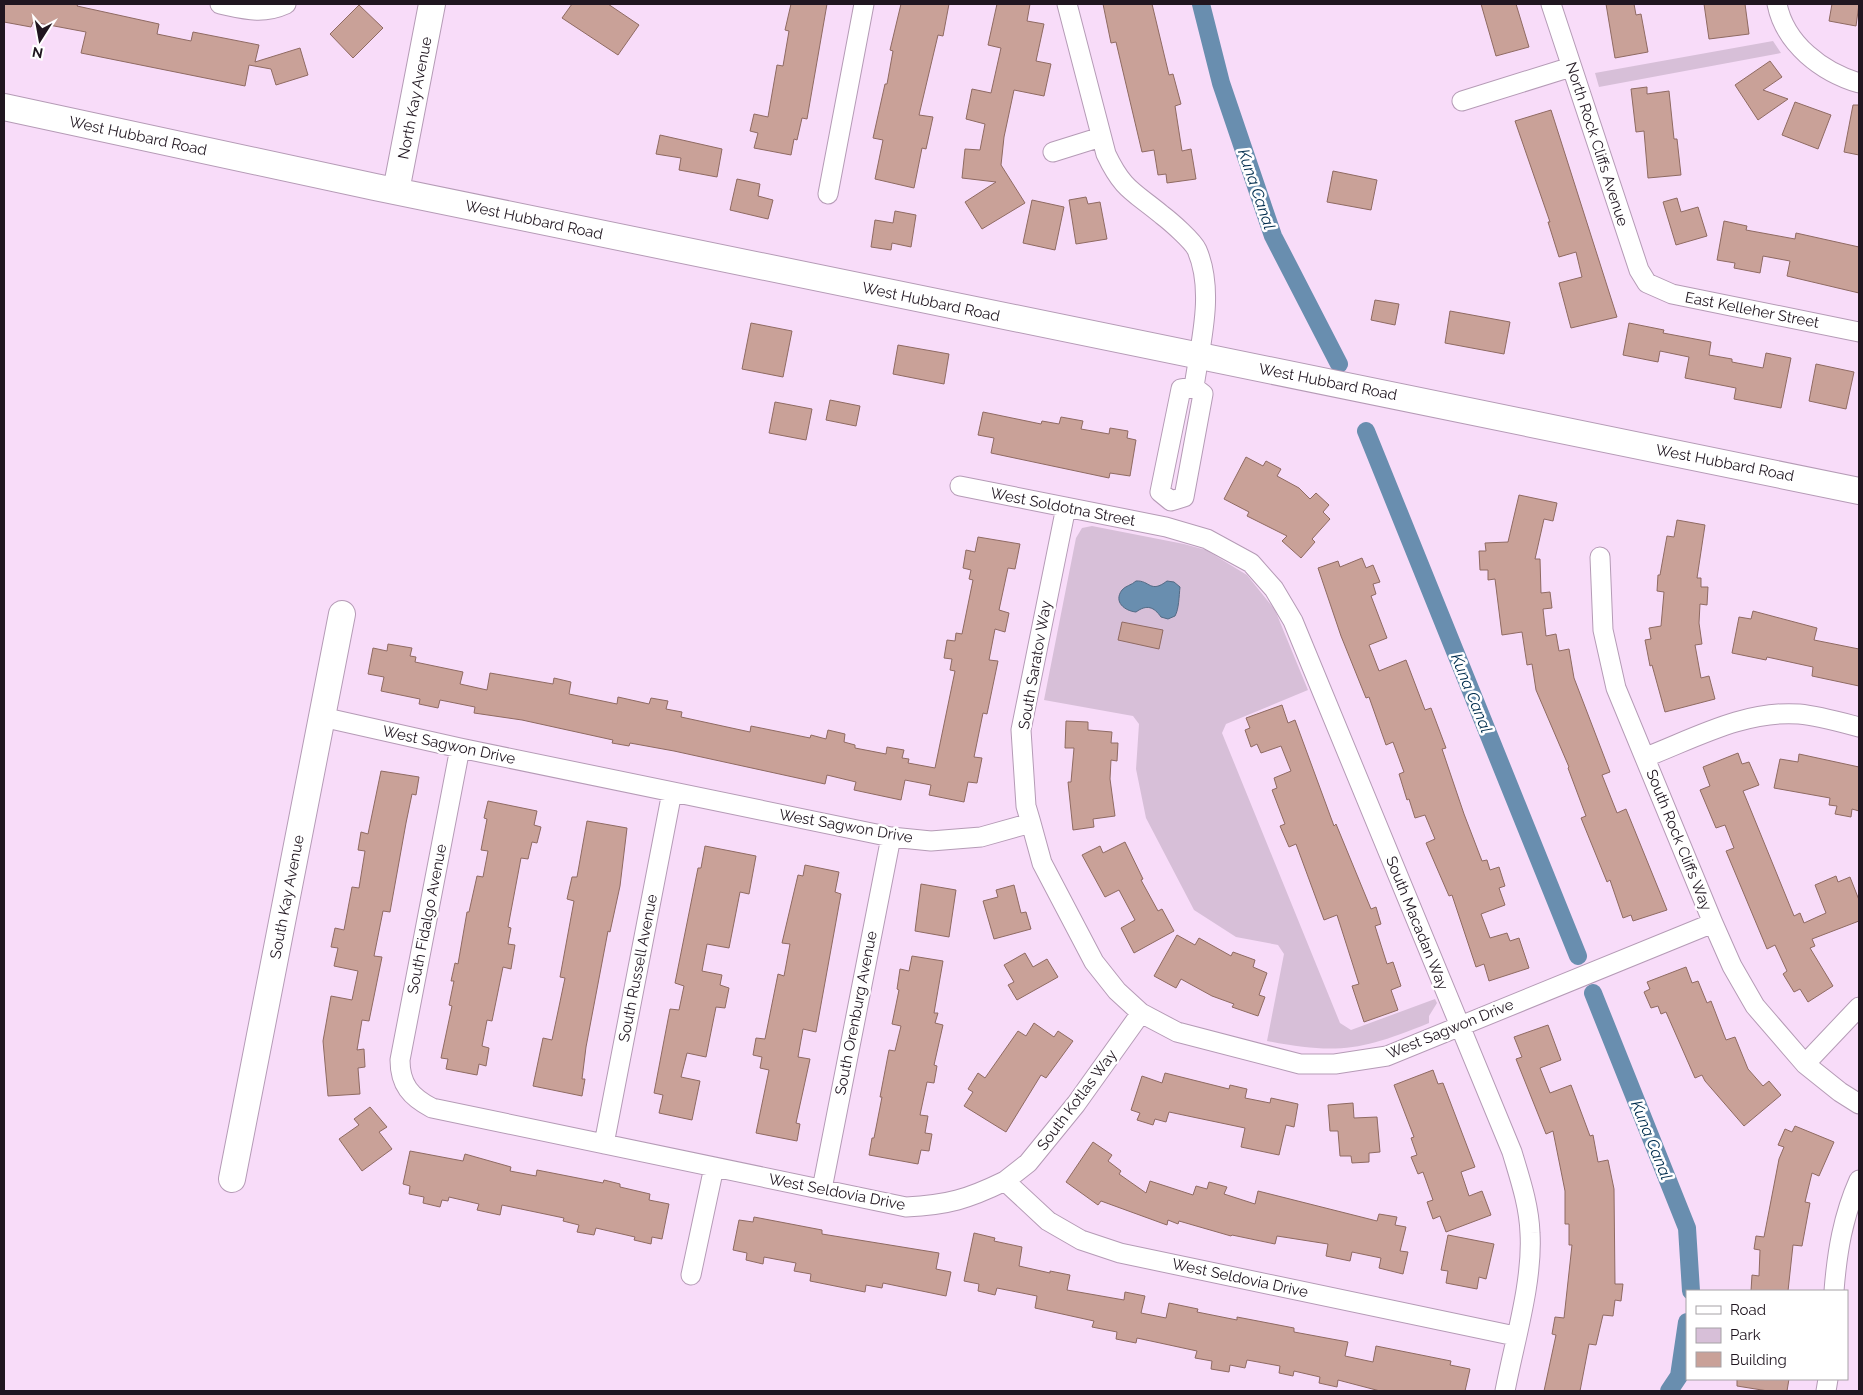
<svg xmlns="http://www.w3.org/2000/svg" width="1863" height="1395" font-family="Raleway,sans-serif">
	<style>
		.green { fill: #d7bfd8 }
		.water { fill: #698eaf; stroke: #536a84 }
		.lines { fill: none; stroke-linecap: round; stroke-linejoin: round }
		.canal { stroke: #698eaf; stroke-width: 18 }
		.building { fill: #c9a198; stroke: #8f6a62 }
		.street-casing { stroke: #b59bb6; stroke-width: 21 }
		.secondary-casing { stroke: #b59bb6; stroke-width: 28 }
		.street { stroke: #fff; stroke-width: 19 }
		.secondary { stroke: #fff; stroke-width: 26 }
		.labels { text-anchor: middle; stroke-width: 5; stroke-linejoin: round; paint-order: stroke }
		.street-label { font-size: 15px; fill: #201620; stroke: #fff }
		.water-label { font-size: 16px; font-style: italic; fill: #002d4e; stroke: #fff }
	</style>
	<rect width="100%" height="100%" fill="#f8dcf9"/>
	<!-- green -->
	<path class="green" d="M1773,41L1781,53L1599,87L1595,73Z
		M1092,526L1184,544L1206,550L1247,575L1275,610L1308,690L1226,724L1222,733L1340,1023L1351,1030L1435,999L1437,1003L1429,1016V1023C1363,1050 1338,1055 1267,1041L1284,954L1278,945L1236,937L1194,910L1146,818L1136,769L1139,724L1133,716L1044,700L1076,538L1082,528Z"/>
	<!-- water -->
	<path class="water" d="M1136,581C1150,580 1150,594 1167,581L1174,582L1180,587C1179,596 1179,609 1175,616L1168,619L1161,617C1154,607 1147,604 1136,612C1125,611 1113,602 1122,590C1125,586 1132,585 1136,581Z"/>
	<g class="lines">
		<!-- canal -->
		<path class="canal" d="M1201,4L1221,83L1273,236L1339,364
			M1366,431L1578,956
			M1593,993L1687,1228L1691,1291
			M1669,1391L1679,1376L1687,1322"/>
	</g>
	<!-- building -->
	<path class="building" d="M4,4H78L77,6L159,24L157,34L191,41L193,32L259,45L255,62L300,48L308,75L276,85L271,69L249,65L245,86L81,53L86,32L33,22L31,27L4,22Z
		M572,4H608L639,25L618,55L562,18Z
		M791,4H827L807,119L802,118L797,140L794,139L791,155L754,148L758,133L750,131L754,114L768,117L777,65L783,66L789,31L785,30Z
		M901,4H949L943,36L938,35L919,115L933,117L926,149L922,148L914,188L875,179L883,140L873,138L885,84H887L893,51L890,50Z
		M997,4H1030L1027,21L1044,24L1036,61L1051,64L1044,96L1014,90L1004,137L1001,165L1025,203L982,229L965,202L996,182L962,178L965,149L980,150L985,124L966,119L972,89L991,93L1001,48L988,45Z
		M1103,4H1152L1169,75L1173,74L1181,104L1175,106L1182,151L1191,149L1196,179L1167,183L1166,174L1158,175L1154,150L1142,152L1116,42L1111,43Z
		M1481,4H1516L1529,47L1496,56Z
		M1606,4H1634L1636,15L1641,14L1648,52L1615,58Z
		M1704,4H1745L1749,34L1709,39Z
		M1832,4H1859L1856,26L1829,21Z
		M359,5L383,28L353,58L330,34Z
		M1770,61L1782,77L1763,90L1788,99L1758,120L1735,85Z
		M1647,87V94L1669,91L1674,139H1677L1681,175L1648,178L1644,131L1636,132L1631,89Z
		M1795,102L1831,115L1818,149L1782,135Z
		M1853,105H1859V155L1844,152Z
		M1551,110L1617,317L1571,328L1559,283L1582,277L1576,252L1559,257L1548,222H1550L1515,121Z
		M660,135L722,149L717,177L679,170L681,158L656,154Z
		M1333,171L1377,180L1371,210L1327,202Z
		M737,179L760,184L758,196L773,200L768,219L730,210Z
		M1086,197L1088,204L1100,202L1107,239L1076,244L1069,200Z
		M1677,198L1681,212L1698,207L1707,236L1676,245L1663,202Z
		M1032,200L1064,207L1055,250L1023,243Z
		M895,211L916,215L911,247L892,243L891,250L871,247L875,220L893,223Z
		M1724,221L1747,226L1746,230L1795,239L1796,233L1859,247V293L1787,276L1790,261L1763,256L1760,273L1734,268L1735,263L1717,260Z
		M1375,300L1399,304L1395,325L1371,320Z
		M1450,311L1510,322L1504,354L1445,343Z
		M751,323L792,331L783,377L742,369Z
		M1629,323L1664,330L1663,333L1711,342L1709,355L1732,359V362L1763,368L1766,353L1791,358L1781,408L1734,399L1736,388L1685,378L1689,357L1660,351L1658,362L1623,355Z
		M898,345L949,354L944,384L893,374Z
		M1816,364L1854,372L1846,409L1809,401Z
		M830,400L860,406L856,426L826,420Z
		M775,402L812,409L806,440L769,433Z
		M983,412L1041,424L1042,421L1059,424L1061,417L1083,421L1081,429L1109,434L1110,428L1128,431L1127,438L1136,440L1130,476L1110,473L1109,478L991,453L994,438L978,435Z
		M1246,457L1263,466L1266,461L1281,469L1277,476L1299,488L1310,499L1316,493L1329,505L1323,512L1330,519L1312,539L1315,542L1301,558L1282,541L1287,536L1247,516L1249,512L1224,499Z
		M1519,495L1557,503L1553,521L1544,519L1535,559H1540L1541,593L1550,592L1552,608L1543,609L1546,636L1556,634L1559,651L1569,649L1574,678L1610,772L1602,775L1617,813L1626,809L1667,910L1633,921L1631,915L1623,918L1610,880L1607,882L1581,818L1586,816L1568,768L1569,767L1536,690L1532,664L1527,665L1522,632L1502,635L1495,579L1488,580V570H1480L1479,551H1486L1485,543L1508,542Z
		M1677,520L1705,525L1697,578H1701V587H1708L1707,605L1700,604L1699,623L1702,644L1695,645L1701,678L1709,676L1715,699L1665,712L1652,665L1650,666L1645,640L1651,639L1649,628L1661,626L1664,592L1657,591L1658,575H1660L1667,536L1674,537Z
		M978,537L1020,544L1015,569L1008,568L999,610L1009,613L1005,632L995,629L989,660L998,661L987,714L983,713L974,757L982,758L977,783L968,782L964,802L929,795L931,785L905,780L901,800L854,790L856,782L827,775L825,784L674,751L630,743L629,746L612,743L613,740L522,720L474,713L475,707L440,700L438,708L419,704L420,699L381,691L384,677L368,674L373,648L387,651L388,644L412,648L410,656L416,657L415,662L463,672L460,684L487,690L490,673L553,684L554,678L571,682L569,694L617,704L618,697L649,704L651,698L668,701L666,709L682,712L681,717L750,732L751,726L810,738L811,735L826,739L828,730L845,734L844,742L855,745V748L886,754L887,747L904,750L902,758L909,759L908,763L935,768L955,671L950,670L952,659L944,658L947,640L955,641L956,633L962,634L973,580L969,579L971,570L963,568L966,550L975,552Z
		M1362,558L1366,568L1373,565L1380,582L1373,584L1376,594L1371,596L1387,638L1369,645L1379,671L1406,660L1425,710L1431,708L1446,748L1442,749L1464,814L1482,861L1487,860L1490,870L1499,867L1505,886L1499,888L1505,905L1481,914L1490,938L1507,933L1510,941L1519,938L1529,968L1489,981L1484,964L1476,967L1452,895L1449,896L1426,843L1435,839L1425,815L1415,818L1409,799L1407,800L1399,774L1404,772L1393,742L1386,745L1369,697L1366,698L1341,636L1318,568L1338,561L1340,567Z
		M1753,611L1817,628L1814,640L1859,649V686L1812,676L1813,667L1767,657L1766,660L1732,653L1739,617L1751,619Z
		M1122,622L1163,630L1159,649L1118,640Z
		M1282,705L1288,723L1295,720L1334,826L1336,824L1371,909L1376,907L1381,924L1375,926L1387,964L1393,962L1401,986L1391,990L1398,1010L1364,1022L1352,986L1359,984L1337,915L1324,920L1296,844L1289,847L1280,826L1285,824L1272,790L1277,788L1274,778L1291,771L1281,746L1261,753L1257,744L1251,747L1245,730L1250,728L1246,718Z
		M1066,721L1088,722V730L1112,732L1111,743H1118L1117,761L1111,760L1110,779L1115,816L1093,819L1094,827L1073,830L1068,782H1071L1074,748H1065Z
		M1738,753L1742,764L1749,762L1759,785L1743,791L1794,916L1800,913L1804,923L1826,913L1815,885L1836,876L1838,882L1850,877L1859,900V921L1812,939L1815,946L1810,948L1833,986L1808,1002L1800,989L1794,992L1783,974L1787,971L1775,945L1767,949L1726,851L1734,848L1725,825L1716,828L1700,790L1710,786L1703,767Z
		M1799,754L1859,767V811L1852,809L1851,817L1835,814L1837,806L1829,805L1830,798L1774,788L1780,759L1798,762Z
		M381,771L419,777L416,795L412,794L406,823L390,912L383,911L374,956L382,957L369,1021L362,1020L357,1050L364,1049L365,1067L358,1068L360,1094L328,1096L323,1041L331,996L352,1000L358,971L334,966L338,948L331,947L335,928L344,930L352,887L359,888L365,851L358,850L361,832L368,834Z
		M488,801L537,811L534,825L541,827L537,843L532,842L528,859L521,858L508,927L511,928L508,944L515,945L511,969L503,967L492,1021L487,1020L482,1046L489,1048L486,1066L479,1064L477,1075L446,1069L448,1059L441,1058L452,1006L449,1005L454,981H451L455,963L458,964L467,912H469L477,876L483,877L488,851L481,850L487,819L484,818Z
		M587,821L627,828L620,886L610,932L608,931L586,1047L582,1079H585L582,1096L533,1086L543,1038L552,1040L565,978L560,977L574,901L567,899L572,877H577Z
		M1125,842L1143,879L1141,880L1158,911L1162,909L1174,931L1134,953L1121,928L1135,920L1119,890L1105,897L1082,855L1100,846L1103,853Z
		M705,846L756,856L749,894L740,892L729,948L707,944L702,971L722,975L720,985L729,988L725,1008L716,1007L706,1057L687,1053L681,1077L700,1081L692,1120L659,1113L663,1095L654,1093L670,1009L679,1010L684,986L675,983L698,868H701Z
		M805,865L839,872L835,892L841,894L816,1032L803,1029L798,1057L810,1059L796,1123L800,1124L797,1141L756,1133L769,1070L760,1068L762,1057L753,1055L756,1038L765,1039L778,974L784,976L790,944L782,943L798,875L803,876Z
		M921,884L956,890L949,937L915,931Z
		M1014,885L1021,913L1026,912L1031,929L994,939L983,901L998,897L996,890Z
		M1177,935L1195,945L1199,938L1231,956L1233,952L1255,960L1253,967L1267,973L1259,995L1265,997L1258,1016L1232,1007L1234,1004L1212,996L1181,979L1176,988L1154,976Z
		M1025,953L1033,967L1047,959L1058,977L1017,1000L1008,985L1014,982L1004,965Z
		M912,956L943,961L934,1013H938L935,1023L943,1025L934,1065L937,1066L934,1083L927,1082L920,1115L928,1116L925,1133L932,1134L929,1151L921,1150L918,1164L869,1155L872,1138H874L882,1097H880L889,1050L895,1051L901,1026L892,1024L899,990L897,989L900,969L909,971Z
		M1686,967L1692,983L1698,981L1707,1003L1711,1001L1726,1040L1735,1037L1748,1069L1763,1086L1769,1081L1781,1095L1744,1126L1705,1081L1702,1075L1695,1078L1666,1012L1661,1014L1658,1006L1651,1008L1644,992L1650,989L1647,982Z
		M1034,1023L1054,1037L1058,1031L1073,1041L1046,1078L1041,1075L1006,1132L964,1106L973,1092L968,1089L978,1073L985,1078L1018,1031L1026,1036Z
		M1548,1025L1561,1060L1540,1068L1550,1093L1571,1085L1590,1136L1593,1135L1598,1162L1608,1160L1614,1189L1615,1284H1623L1621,1301L1615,1300L1613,1316L1603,1315L1596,1345L1589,1344L1580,1391H1544L1556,1335L1552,1334L1555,1317L1564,1318L1572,1245H1569V1224H1565V1191L1553,1131L1546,1134L1516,1059L1522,1057L1514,1037Z
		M1433,1070L1438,1084L1443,1083L1475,1167L1461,1172L1469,1196L1482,1191L1491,1215L1446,1232L1440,1216L1433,1219L1427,1202L1433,1200L1423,1172L1418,1174L1411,1157L1417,1155L1411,1138L1414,1137L1394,1085Z
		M1165,1073L1229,1089L1230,1085L1247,1089L1245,1098L1270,1103L1271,1098L1298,1104L1294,1127L1286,1125L1279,1155L1241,1147L1245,1128L1169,1112L1166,1122L1155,1119L1153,1125L1137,1120L1140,1113L1131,1110L1142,1076L1162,1083Z
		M1353,1103L1354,1118L1377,1117L1380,1152L1369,1153V1162L1352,1163L1351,1156H1340L1338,1131H1330L1328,1105Z
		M370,1107L387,1127L379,1132L392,1149L362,1171L339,1139L359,1125L354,1119Z
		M1795,1126L1834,1142L1819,1176L1812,1173L1805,1202L1810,1203L1802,1246L1793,1245L1788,1291H1751L1752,1275L1759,1276L1760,1250L1754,1249L1756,1236L1764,1237L1779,1159L1784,1147L1778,1145L1785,1129L1792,1132Z
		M1093,1142L1112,1155L1108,1161L1121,1171L1119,1174L1146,1193L1150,1181L1193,1195L1196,1186L1207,1189L1209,1182L1227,1187L1224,1194L1255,1204L1258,1191L1377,1221L1379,1214L1397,1217L1395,1225L1406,1227L1400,1251L1408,1252L1403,1274L1379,1268L1381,1258L1352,1252L1350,1261L1326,1256L1328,1244L1277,1236L1275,1244L1232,1235L1231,1236L1179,1221L1178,1224L1168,1220L1167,1225L1101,1201L1098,1205L1066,1182Z
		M410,1151L463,1161L465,1154L511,1167L510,1171L536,1176L537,1170L603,1183L604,1180L620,1184V1187L650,1194L649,1200L669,1204L662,1239L652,1237L651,1244L634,1240L635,1237L596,1228L594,1235L577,1232L579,1225L563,1221L564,1218L502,1205L500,1215L477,1210L479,1204L449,1197L448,1201L442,1200L440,1207L423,1203L424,1197L409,1194L410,1186L403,1184Z
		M754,1217L822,1230V1234L939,1253L936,1269L951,1272L946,1296L883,1283L882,1288L866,1285L865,1292L810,1281L811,1274L794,1271L796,1263L764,1257L763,1264L746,1260L747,1253L733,1250L739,1220L753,1222Z
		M974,1233L995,1238L994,1241L1022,1247L1019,1266L1050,1273V1271L1070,1275L1067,1290L1124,1300L1125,1292L1145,1296L1141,1313L1166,1318L1169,1303L1198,1309L1197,1312L1237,1320V1317L1294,1328V1332L1348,1342L1345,1356L1373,1362L1376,1346L1451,1361L1450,1365L1470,1369L1465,1391H1380L1338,1380L1337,1387L1319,1383L1320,1377L1294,1371L1293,1376L1279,1373L1280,1366L1247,1360L1245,1368L1230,1365L1229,1372L1211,1369L1212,1361L1195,1358L1197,1351L1137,1338L1136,1343L1116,1339L1117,1332L1092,1327L1094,1321L1035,1308L1037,1296L997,1288L995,1295L978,1291L979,1284L964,1281Z
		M1448,1235L1494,1244L1486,1279L1479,1277L1477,1289L1446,1283L1448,1271L1441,1270Z
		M1737,1379H1789L1787,1391H1768L1737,1386Z"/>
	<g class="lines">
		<!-- street casing -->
		<g class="street-casing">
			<path id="street" d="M220,4C244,9 262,15 286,4
				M1067,4L1106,154C1123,190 1133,191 1162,215C1170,221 1193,241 1197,250C1215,292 1200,344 1194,387
				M1551,4L1639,270L1647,283L1672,294L1859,332
				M1777,4C1785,44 1822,72 1859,83
				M1462,101L1571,67
				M1053,152L1101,137
				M828,194L864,4
				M1194,387L1203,394L1184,497L1171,501L1160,492L1181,389Z
				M960,486L1166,527L1207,539L1251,563L1274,589L1293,621L1512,1152C1520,1179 1529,1205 1530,1233C1533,1282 1514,1343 1505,1391
				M1600,557L1603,630L1616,688L1713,923
				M322,717L460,748L891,837L931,841L981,837L1031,823L1042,863L1094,962L1117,991L1141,1013L1177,1032L1300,1064H1335L1387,1056L1713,923L1732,966L1755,1006L1805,1064L1840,1092L1859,1104
				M460,748L400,1060C400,1085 411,1097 432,1108L906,1207C948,1205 968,1199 1005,1181L1048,1221L1081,1240L1120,1253L1515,1336
				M1646,757C1695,738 1745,710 1799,714C1819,716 1840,722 1859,727
				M1031,823L1026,806L1021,730L1066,507
				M1805,1064L1859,1007
				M604,1144L672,792
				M1005,1181L1028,1163L1076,1104L1141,1013
				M822,1189L891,837
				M691,1275L714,1167
				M1834,1291C1837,1252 1843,1216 1859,1180
				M1826,1391L1828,1379"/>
		</g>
		<!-- secondary casing -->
		<g class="secondary-casing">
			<path id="secondary" d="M4,107L375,187L1859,491
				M396,191L432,4
				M232,1179L342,614"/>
		</g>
		<!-- street -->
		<use href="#street" class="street"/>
		<!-- secondary -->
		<use href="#secondary" class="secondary"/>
	</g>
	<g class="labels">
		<!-- street labels -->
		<g class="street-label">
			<text transform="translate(415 98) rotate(-79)" y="5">North Kay Avenue</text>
			<text transform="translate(138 136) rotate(12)" y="5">West Hubbard Road</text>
			<text transform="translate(1597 144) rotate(72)" y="5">North Rock Cliffs Avenue</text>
			<text transform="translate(534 220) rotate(12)" y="5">West Hubbard Road</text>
			<text transform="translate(931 302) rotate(12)" y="5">West Hubbard Road</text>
			<text transform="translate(1752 310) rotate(11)" y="5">East Kelleher Street</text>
			<text transform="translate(1328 382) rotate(11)" y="5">West Hubbard Road</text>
			<text transform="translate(1725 463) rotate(11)" y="5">West Hubbard Road</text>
			<text transform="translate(1063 507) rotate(11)" y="5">West Soldotna Street</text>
			<text transform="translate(1035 665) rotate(-80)" y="5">South Saratov Way</text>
			<text transform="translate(449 745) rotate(12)" y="5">West Sagwon Drive</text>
			<text transform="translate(846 826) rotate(10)" y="5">West Sagwon Drive</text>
			<text transform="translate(1679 840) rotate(68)" y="5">South Rock Cliffs Way</text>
			<text transform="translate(287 897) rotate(-79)" y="5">South Kay Avenue</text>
			<text transform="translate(427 919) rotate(-79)" y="5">South Fidalgo Avenue</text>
			<text transform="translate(1417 923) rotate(68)" y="5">South Macadan Way</text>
			<text transform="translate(638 968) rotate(-79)" y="5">South Russell Avenue</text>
			<text transform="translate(856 1013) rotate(-79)" y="5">South Orenburg Avenue</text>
			<text transform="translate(1450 1029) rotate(-22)" y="5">West Sagwon Drive</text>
			<text transform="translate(1077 1100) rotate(-53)" y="5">South Kotlas Way</text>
			<text transform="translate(837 1192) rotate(11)" y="5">West Seldovia Drive</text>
			<text transform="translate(1240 1278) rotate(12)" y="5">West Seldovia Drive</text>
		</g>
		<!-- water labels -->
		<g class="water-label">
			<text transform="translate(1257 189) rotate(71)" y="6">Kuna Canal</text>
			<text transform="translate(1472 693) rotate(68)" y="6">Kuna Canal</text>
			<text transform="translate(1652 1140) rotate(68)" y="6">Kuna Canal</text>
		</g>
	</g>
	<!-- border -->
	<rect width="1863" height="1395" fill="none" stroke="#201620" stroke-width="10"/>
	<!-- legend -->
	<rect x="1686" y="1290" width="162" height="90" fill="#ffffff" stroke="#a6a2a6"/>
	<rect x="1696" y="1306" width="25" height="8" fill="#ffffff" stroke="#a6a2a6"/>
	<text x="1730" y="1315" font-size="15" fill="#201620">Road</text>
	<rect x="1696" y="1328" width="25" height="15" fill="#d7bfd8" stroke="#a6a2a6"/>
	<text x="1730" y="1340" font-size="15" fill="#201620">Park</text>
	<rect x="1696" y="1352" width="25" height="15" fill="#c9a198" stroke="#a6a2a6"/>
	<text x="1730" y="1365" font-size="15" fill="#201620">Building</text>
	<!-- north arrow -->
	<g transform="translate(40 40) rotate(191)" stroke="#ffffff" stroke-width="4" paint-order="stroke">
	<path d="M0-4L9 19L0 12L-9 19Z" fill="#201620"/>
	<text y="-8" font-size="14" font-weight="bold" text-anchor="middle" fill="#201620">N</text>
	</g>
</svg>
